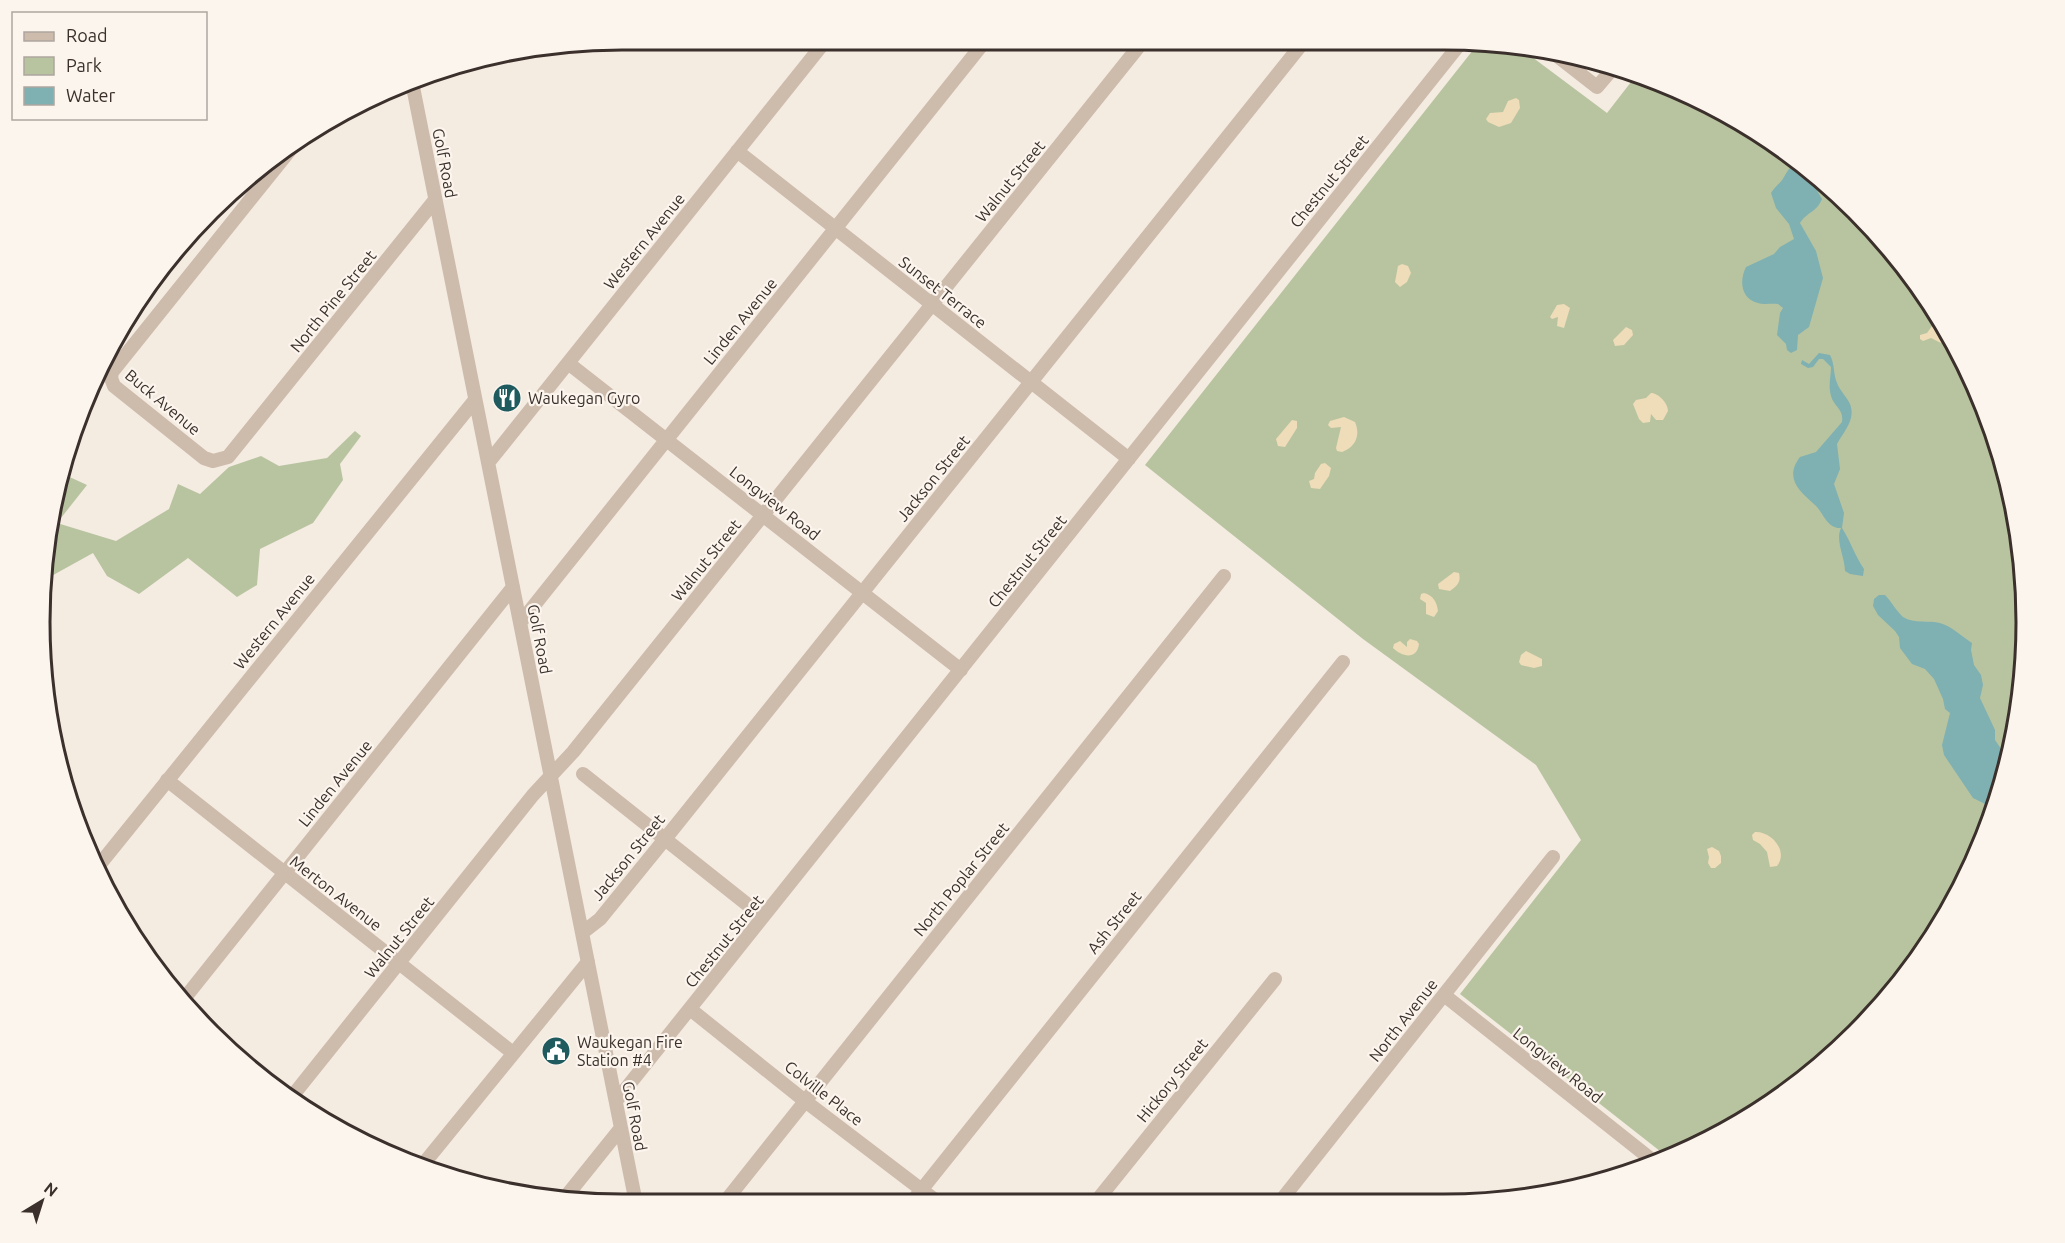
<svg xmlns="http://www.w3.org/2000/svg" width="2065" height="1243" font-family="Ubuntu,sans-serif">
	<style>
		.green { fill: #b8c4a0 }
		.sand { fill: #efdcb8 }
		.water { fill: #7fb0b2 }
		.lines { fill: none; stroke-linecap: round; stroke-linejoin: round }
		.minor { stroke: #cdbbac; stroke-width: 14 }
		.labels { text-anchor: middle; stroke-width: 4.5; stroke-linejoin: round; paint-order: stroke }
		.street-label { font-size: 16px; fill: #3b302b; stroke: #fbf5ee }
		.poi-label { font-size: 16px; fill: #3b302b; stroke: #fbf5ee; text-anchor: start }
		.rim { fill: none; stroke: #3b302b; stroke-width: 3 }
	</style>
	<rect width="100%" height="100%" fill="#f4ebe1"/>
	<!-- green -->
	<path class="green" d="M1481,40L1520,48L1607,113L1638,73L1767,137L1856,210L1928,298L1982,399L2015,508L2026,622L2015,735L1982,845L1928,945L1828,1059L1734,1126L1665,1155L1460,994L1581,840L1536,765L1363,639L1145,465Z
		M355,431L361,436L340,464L343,480L313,523L260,549L257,585L237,597L188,558L139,594L107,576L93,553L46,579L63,474L87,485L57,523L116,541L169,509L178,484L200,494L229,467L261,456L279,466L327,458Z"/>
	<!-- sand -->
	<path class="sand" d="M1516,98L1519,100L1520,108L1511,123L1499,127L1488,122L1486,119L1490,113L1503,112L1508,101Z
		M1402,264L1408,266L1411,273L1407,282L1400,287L1395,282L1398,266Z
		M1564,304L1570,308L1564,328L1557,326L1558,317L1552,319L1550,317L1557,305Z
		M1932,326L1939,331L1944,328L1948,338L1941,343L1931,338L1923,341L1920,339V335L1927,333Z
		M1626,327L1632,330L1633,335L1624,345L1615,346L1613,340Z
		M1651,393C1658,393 1668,403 1668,411L1663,420H1656L1651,414L1650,422L1643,423L1639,419L1633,404L1636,400L1646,398Z
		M1344,417L1355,422C1361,436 1355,447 1342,452L1337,451L1336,448L1341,427L1331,428L1328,425L1330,421Z
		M1292,420L1297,421V428L1285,447L1278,446L1276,439Z
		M1325,463L1331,468L1329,476L1320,489L1311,488L1309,481L1314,479L1315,473L1321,464Z
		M1454,572L1459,573C1461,582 1458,585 1450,591L1439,589L1438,584Z
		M1424,593C1433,595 1437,602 1438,611L1434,617L1426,614V603L1420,599L1421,594Z
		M1410,639L1417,641L1419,644C1417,660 1402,657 1393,648L1394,644L1400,641L1407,647V642Z
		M1526,651L1542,659V666L1534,668L1521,665L1519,662L1521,655Z
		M1755,832C1771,831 1789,851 1777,866L1770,867L1767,852L1760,844L1753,840L1752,835Z
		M1712,847L1719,851L1721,856V863L1715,868H1711L1708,863L1709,857L1707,849Z"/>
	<!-- water -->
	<path class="water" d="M1796,161L1803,167L1822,199C1816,213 1808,211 1800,223L1816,251L1823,278L1809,327L1798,335L1797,350L1791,353L1787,350L1786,344L1777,335L1780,313L1783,308L1778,304C1772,303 1764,305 1758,303C1741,299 1739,281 1746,267L1774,254L1780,247L1794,239L1789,224L1776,208L1771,193C1775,186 1781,183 1784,177C1788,170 1790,167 1796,161Z
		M1819,353L1830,355C1835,364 1833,374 1837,383C1840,391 1847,397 1850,404C1856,420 1844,431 1837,444L1840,469L1834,484L1844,513L1842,528C1851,542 1855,556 1864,569L1863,576L1850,574L1845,571C1845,557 1835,541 1841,528C1827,529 1823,512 1815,505C1799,491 1784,478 1800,457L1816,452L1842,422C1844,409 1834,407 1831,396C1828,385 1831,377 1831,367L1823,359H1819L1813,367L1808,368L1801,364L1802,360L1809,364Z
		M1879,595H1885C1891,601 1897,612 1903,617C1914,624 1929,620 1940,623C1953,627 1961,636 1972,643L1971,650L1974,665L1981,675L1983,685L1980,698L1995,730V740L2008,759L1993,808L1973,798L1944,755L1942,745L1950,713L1945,709L1943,699L1934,679L1925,669L1912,664L1900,648L1899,637L1895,631L1878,615L1873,606L1874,599Z"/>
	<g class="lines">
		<!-- minor -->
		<path class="minor" d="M1556,55L1597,87L1614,67
			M412,82L636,1203
			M294,145L112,372L111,378L114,386L204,458L213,461L228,457L435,200
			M737,151L1129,459
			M568,363L961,670
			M488,463L827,39
			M520,623L986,40
			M583,774L763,917
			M167,780L513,1053
			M100,864L475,400
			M582,933L600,919L665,839L1305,40
			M1444,995L1652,1160
			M184,999L513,587
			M690,1009L805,1101L939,1203
			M290,1099L533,795L573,752L1144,40
			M616,1101L1463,40
			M421,1167L588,962
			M564,1199L621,1128
			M724,1203L1224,576
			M911,1203L1343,662
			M1095,1203L1275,979
			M1279,1203L1553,857"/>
	</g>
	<!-- icons -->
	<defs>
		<g id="restaurant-disc" transform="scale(1.5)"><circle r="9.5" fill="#1f5a5e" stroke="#fbf5ee"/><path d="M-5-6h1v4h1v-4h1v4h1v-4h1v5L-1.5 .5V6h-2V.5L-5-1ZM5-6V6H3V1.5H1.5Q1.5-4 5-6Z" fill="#fff"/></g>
		<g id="civic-disc" transform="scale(1.5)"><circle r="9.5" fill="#1f5a5e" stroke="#fbf5ee"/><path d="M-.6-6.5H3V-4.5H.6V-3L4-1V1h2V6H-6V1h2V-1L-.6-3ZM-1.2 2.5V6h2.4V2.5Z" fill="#fff"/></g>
	</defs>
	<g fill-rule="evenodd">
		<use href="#restaurant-disc" x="507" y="398"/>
		<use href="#civic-disc" x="556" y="1051"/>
	</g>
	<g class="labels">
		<!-- street labels -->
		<g class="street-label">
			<text transform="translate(445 163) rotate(79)" y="6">Golf Road</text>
			<text transform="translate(1010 181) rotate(-51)" y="6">Walnut Street</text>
			<text transform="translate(1329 181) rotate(-51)" y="6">Chestnut Street</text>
			<text transform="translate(644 241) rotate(-51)" y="6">Western Avenue</text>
			<text transform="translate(943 292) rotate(38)" y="6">Sunset Terrace</text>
			<text transform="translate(333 301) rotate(-51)" y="6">North Pine Street</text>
			<text transform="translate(740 321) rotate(-51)" y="6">Linden Avenue</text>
			<text transform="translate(163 402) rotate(40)" y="6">Buck Avenue</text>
			<text transform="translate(933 478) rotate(-51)" y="6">Jackson Street</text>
			<text transform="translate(775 503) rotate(38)" y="6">Longview Road</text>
			<text transform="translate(706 560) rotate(-51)" y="6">Walnut Street</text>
			<text transform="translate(1027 561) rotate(-51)" y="6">Chestnut Street</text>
			<text transform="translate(274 621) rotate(-51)" y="6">Western Avenue</text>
			<text transform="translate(540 639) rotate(79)" y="6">Golf Road</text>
			<text transform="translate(335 783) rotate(-51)" y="6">Linden Avenue</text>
			<text transform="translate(628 857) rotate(-51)" y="6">Jackson Street</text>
			<text transform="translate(961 879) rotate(-51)" y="6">North Poplar Street</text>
			<text transform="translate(336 893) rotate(38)" y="6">Merton Avenue</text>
			<text transform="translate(1114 922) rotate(-51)" y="6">Ash Street</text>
			<text transform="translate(399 937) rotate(-51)" y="6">Walnut Street</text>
			<text transform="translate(724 941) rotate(-51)" y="6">Chestnut Street</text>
			<text transform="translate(1403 1020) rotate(-52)" y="6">North Avenue</text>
			<text transform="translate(1558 1065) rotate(39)" y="6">Longview Road</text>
			<text transform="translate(1172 1080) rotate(-51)" y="6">Hickory Street</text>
			<text transform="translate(824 1093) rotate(38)" y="6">Colville Place</text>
			<text transform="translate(635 1116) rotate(79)" y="6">Golf Road</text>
		</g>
		<!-- poi labels -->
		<g class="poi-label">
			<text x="528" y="404">Waukegan Gyro</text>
			<text x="577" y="1048">Waukegan Fire<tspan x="577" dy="18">Station #4</tspan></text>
		</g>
	</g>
	<!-- crop -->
	<path d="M0 0H2065V1243H0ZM622 50H1444A572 572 0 0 1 2016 622V622A572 572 0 0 1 1444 1194H622A572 572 0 0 1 50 622V622A572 572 0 0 1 622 50Z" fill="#fbf5ee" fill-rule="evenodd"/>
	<path class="rim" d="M622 50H1444A572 572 0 0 1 2016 622V622A572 572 0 0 1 1444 1194H622A572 572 0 0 1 50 622V622A572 572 0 0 1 622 50Z"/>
	<!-- legend -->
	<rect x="12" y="12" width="195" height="108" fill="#fbf5ee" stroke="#aea6a0" stroke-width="1.5"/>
	<rect x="24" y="32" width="30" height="9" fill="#cdbbac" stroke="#aea6a0" stroke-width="1.5"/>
	<text x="66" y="42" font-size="18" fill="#3b302b">Road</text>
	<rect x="24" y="57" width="30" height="18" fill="#b8c4a0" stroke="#aea6a0" stroke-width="1.5"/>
	<text x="66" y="72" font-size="18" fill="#3b302b">Park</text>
	<rect x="24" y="87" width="30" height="18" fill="#7fb0b2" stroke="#aea6a0" stroke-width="1.5"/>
	<text x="66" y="102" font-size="18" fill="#3b302b">Water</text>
	<!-- north arrow -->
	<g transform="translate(42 1201) rotate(38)" stroke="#fbf5ee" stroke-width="4.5" paint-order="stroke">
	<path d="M0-4.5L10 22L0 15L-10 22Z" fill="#3b302b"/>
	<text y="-9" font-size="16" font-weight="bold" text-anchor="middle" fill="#3b302b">N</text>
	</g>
</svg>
